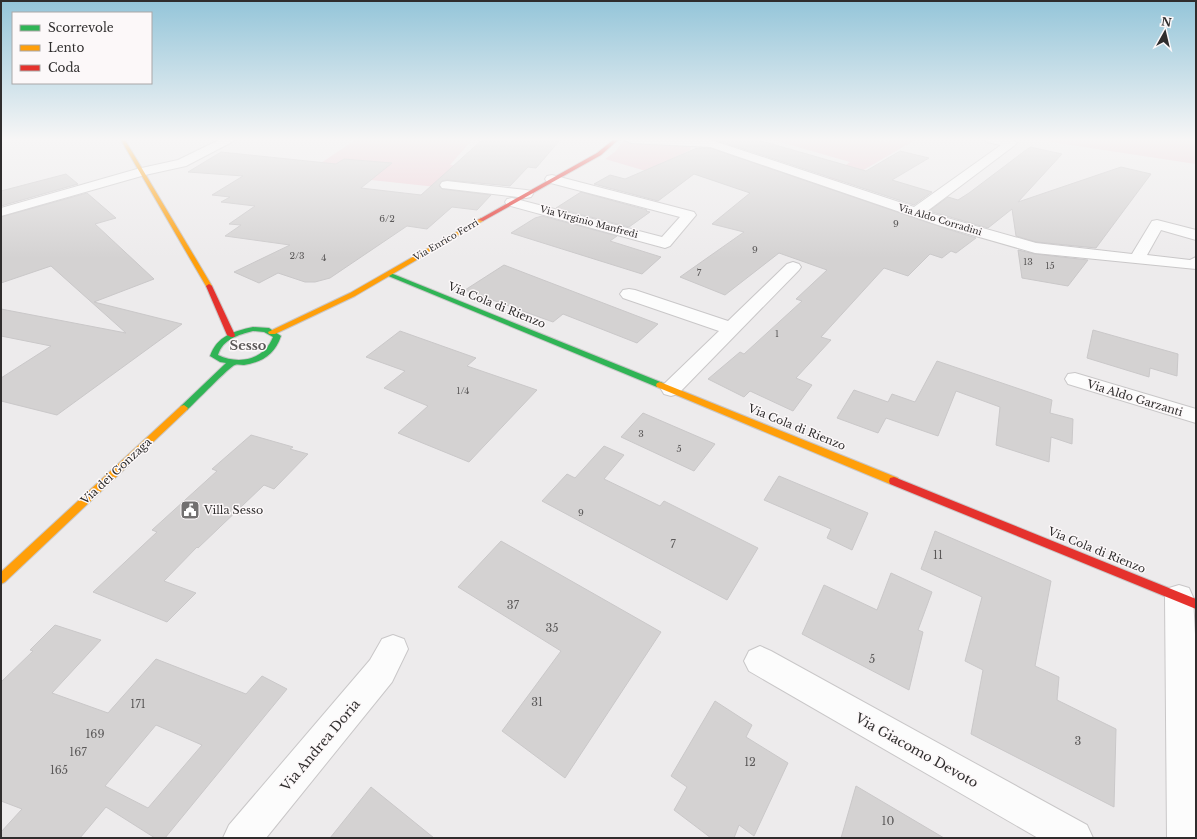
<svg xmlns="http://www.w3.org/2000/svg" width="1197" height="839" font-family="'Libre Baskerville',serif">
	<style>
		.green { fill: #eed0d7 }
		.building { fill: #d4d2d2; stroke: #cac8c9; fill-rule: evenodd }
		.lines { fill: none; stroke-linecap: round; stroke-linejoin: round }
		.street-casing { stroke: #c9c7c8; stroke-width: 2 }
		.fast-casing { stroke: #c9c7c8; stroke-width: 2 }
		.slow-casing { stroke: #c9c7c8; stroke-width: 2 }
		.jam-casing { stroke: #c9c7c8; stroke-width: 2 }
		.street { fill: #fcfcfc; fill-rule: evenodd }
		.fast { fill: #30b455; fill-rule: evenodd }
		.slow { fill: #ff9f0a; fill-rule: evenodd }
		.jam { fill: #e5322d; fill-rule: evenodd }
		.labels { text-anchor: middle; stroke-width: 3; stroke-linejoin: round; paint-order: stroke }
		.number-label { font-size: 9px; fill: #5b5959 }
		.far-street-label { font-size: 9px; fill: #2f2d2d; stroke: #fcf8f9 }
		.street-label { font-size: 11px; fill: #2f2d2d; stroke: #fcf8f9 }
		.poi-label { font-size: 11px; fill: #2f2d2d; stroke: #fcf8f9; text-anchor: start }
		.near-number-label { font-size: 11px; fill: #5b5959 }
		.quarter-label { font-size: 13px; font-weight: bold; fill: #5a5757; stroke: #fcf8f9 }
		.near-street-label { font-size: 13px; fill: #2f2d2d; stroke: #fcf8f9 }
	</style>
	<rect width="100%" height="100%" fill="#edebec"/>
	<!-- green -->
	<path class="green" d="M355,140H472L450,165L476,168L455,189L362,179L284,188Z
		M623,140H692L690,150L646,171L605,159L616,151Z
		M773,140H877L887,142L891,140H915L843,182L828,178L850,162Z
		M1038,140H1196V164L1189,163Z"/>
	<!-- building -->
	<path class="building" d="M482,140H560L536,168L528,167L510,186L447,180L442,181L439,186L442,189L491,195L477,210L452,207L427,229L407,226L330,278L315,282H305L278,273L259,283L234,272L290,245L225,236L241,225L229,224L255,206L221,202L230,197L212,195L243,176L188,172L221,152L336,164L344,159L392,163L361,188L421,195Z
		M716,140H758L866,171L900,151L929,158L892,180L932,192L914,205Z
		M1030,147L1062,154L1018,202L1121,167L1151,174L1096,248L1036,242L1016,236L1012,209L988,228L929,211L948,197L958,200L969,193Z
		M697,148H710L941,227L976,238L956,253L951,251L942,258L930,254L908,276L884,268L821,337L831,340L796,378L812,385L793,411L750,391L744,397L708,379L740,352L744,354L802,301L796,299L827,270L779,253L725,295L680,277L744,232L712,224L750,193L694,174L658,201L594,184L610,175L625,179Z
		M66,174L78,184L1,206V191Z
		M581,192L647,210L646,211L650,212L629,227L556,208Z
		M87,193L116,218L95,224L154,279L94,302L182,324L57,415L1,401V378L51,346L1,336V309L126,333L51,266L1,283V217Z
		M542,216L617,236L610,241L661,257L642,274L511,233L535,218Z
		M1018,250L1035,254L1088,260L1068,286L1022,278Z
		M504,265L658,324L637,343L563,314L553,322L465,290Z
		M1093,330L1178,354L1177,376L1150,368L1149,377L1087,358Z
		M400,331L476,358L467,366L537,390L469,462L398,433L428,406L384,388L405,371L366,357Z
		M937,361L1052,400L1050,413L1073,419L1072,444L1051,437L1049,462L996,445L1000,407L956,391L938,436L886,418L878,433L837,418L854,390L888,402L892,394L915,402Z
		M643,413L715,444L694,471L621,437Z
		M251,435L293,447L290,449L308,454L274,489L264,485L198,548L197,547L164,581L196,593L167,622L93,592L157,532L152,530L217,471L212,469Z
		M604,446L624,455L604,479L660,506L664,501L758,548L727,600L542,501L567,474L575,478Z
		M779,476L868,513L852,550L827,538L831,529L764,500Z
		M935,531L1051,581L1035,666L1059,677L1057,700L1116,729L1114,807L971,734L983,670L965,661L982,597L921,569Z
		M501,541L661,632L565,778L502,731L561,651L458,587Z
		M891,573L932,592L918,630L923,632L909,690L802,634L824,585L877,610Z
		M55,625L101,640L52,693L108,713L156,659L246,694L262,676L287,689L165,838H155L106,807L80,838H1V832L22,809L1,801V682L33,651L30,650ZM156,725L202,745L148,808L105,786Z
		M715,701L752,725L746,737L788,763L754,836L739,825L734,838H711L674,810L687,787L671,776Z
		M856,786L944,838H841Z
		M371,787L434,838H330Z"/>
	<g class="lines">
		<!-- street casing -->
		<g class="street-casing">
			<path id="street" d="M219,140H234L232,142L186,166L145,175L1,216V208L137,169L178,160Z
				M625,140H711L914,207L1001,145L987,142L985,140H1013L1017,143L1015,145L926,212L1036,243L1132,254L1152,221L1157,220L1196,230V240L1161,230L1147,255L1190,260L1196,257V269L1035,253L941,226L710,147L631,143Z
				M552,175L694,212L696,215L670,246L665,248L507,205L505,202L507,199L512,198L662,237L680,217L547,182L545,179L547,176Z
				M447,181L526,190L531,191L533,194L531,197L526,198L442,188L440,185L442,182Z
				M793,262L799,264L801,267L799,270L678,394L671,396L664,394L661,389L664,384L719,331L623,298L620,294L623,290L629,289L635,290L728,321L787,264Z
				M1075,373L1196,409V423L1068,384L1065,379L1068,374Z
				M1179,585L1189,588L1193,597L1196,653V838H1167L1165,597L1169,588Z
				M393,635L404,639L408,649L392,682L266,838H223L229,825L370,660L382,639Z
				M760,646L771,651L1087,825L1093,838H1038L749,671L744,661L749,651Z"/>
		</g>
		<!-- fast casing -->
		<g class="fast-casing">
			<path id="fast" d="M388,272L663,383L664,385L663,387H657L386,275L385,274Z
				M253,327L269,328L281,336C275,354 263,362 244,365C241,365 237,364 235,365C230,366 194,404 187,410H181L180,408L181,406L226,363L220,362L210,356C217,336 234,331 253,327ZM253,331L264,332L273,337C264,360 239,365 218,355C223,339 238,335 253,331Z"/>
		</g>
		<!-- slow casing -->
		<g class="slow-casing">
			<path id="slow" d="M121,140H125L212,286L211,287H207L206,286Z
				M481,218L483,219V221L355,296L275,334H269L268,332L350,293Z
				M660,382L898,478L899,481L898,484H890L657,387L656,385L657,383Z
				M184,405L188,408L187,410L5,582L1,584V572L181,406Z"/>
		</g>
		<!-- jam casing -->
		<g class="jam-casing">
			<path id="jam" d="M613,140H618L601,155L483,221L478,220L597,153Z
				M209,284L212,286L235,335L234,337H231L227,335L206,286Z
				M894,477L1196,599V609L890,484L889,481L890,478Z"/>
		</g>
		<!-- street -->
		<use href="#street" class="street"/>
		<!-- fast -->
		<use href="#fast" class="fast"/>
		<!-- slow -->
		<use href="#slow" class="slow"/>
		<!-- jam -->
		<use href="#jam" class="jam"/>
	</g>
	<!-- sky -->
	<linearGradient id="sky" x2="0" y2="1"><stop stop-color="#94c5d9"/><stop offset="0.54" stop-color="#f7f6f6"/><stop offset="1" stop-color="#f7f6f6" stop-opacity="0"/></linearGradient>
	<rect width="1197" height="258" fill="url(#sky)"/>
	<!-- icons -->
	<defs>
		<g id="civic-square" transform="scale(1)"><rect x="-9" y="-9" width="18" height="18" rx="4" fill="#727070" stroke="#fcf8f9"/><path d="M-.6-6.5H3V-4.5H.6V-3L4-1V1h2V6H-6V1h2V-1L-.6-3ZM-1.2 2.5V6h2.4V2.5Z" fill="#fff"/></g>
	</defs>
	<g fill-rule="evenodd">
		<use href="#civic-square" x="190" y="510"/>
	</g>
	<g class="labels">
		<!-- number labels -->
		<g class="number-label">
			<text x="387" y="222">6/2</text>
			<text x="896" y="227">9</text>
			<text x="755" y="253">9</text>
			<text x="297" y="259">2/3</text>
			<text x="324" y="261">4</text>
			<text x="1028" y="265">13</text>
			<text x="1050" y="269">15</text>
			<text x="699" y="276">7</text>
			<text x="777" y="337">1</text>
			<text x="463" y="394">1/4</text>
			<text x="641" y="437">3</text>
			<text x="679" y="452">5</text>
			<text x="581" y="516">9</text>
		</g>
		<!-- far-street labels -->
		<g class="far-street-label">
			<text transform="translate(940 220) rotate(17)" y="3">Via Aldo Corradini</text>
			<text transform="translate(589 222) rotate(15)" y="3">Via Virginio Manfredi</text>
			<text transform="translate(446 240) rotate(-30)" y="3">Via Enrico Ferri</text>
		</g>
		<!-- street labels -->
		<g class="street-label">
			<text transform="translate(497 305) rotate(22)" y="4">Via Cola di Rienzo</text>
			<text transform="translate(1135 398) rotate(17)" y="4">Via Aldo Garzanti</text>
			<text transform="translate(797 427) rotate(22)" y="4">Via Cola di Rienzo</text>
			<text transform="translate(116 471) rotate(-43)" y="4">Via dei Gonzaga</text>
			<text transform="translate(1097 550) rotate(22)" y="4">Via Cola di Rienzo</text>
		</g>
		<!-- poi labels -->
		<g class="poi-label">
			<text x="204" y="514">Villa Sesso</text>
		</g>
		<!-- near-number labels -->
		<g class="near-number-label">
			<text x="673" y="548">7</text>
			<text x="938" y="559">11</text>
			<text x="513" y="609">37</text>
			<text x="552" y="632">35</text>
			<text x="872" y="663">5</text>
			<text x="537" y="706">31</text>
			<text x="138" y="708">171</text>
			<text x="95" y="738">169</text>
			<text x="1078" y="745">3</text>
			<text x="78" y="756">167</text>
			<text x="750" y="766">12</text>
			<text x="59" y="774">165</text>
			<text x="888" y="825">10</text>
		</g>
		<!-- quarter labels -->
		<g class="quarter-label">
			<text x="248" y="350">Sesso</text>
		</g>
		<!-- near-street labels -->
		<g class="near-street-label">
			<text transform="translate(320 745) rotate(-50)" y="5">Via Andrea Doria</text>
			<text transform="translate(917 750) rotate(29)" y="5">Via Giacomo Devoto</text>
		</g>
	</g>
	<!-- border -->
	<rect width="1197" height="839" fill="none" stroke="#2f2d2d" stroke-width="4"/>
	<!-- legend -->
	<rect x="12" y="12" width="140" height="72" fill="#fcf8f9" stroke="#aaa7a7"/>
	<rect x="20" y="25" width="20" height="6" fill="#30b455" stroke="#aaa7a7"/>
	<text x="48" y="32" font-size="12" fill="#2f2d2d">Scorrevole</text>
	<rect x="20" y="45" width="20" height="6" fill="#ff9f0a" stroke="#aaa7a7"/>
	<text x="48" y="52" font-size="12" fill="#2f2d2d">Lento</text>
	<rect x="20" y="65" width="20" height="6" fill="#e5322d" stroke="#aaa7a7"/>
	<text x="48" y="72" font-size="12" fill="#2f2d2d">Coda</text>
	<!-- north arrow -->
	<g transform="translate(1165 32) rotate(8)" stroke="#fcf8f9" stroke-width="3" paint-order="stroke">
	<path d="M0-3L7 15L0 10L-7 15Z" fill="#2f2d2d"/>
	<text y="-6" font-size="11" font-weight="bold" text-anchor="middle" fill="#2f2d2d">N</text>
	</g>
</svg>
